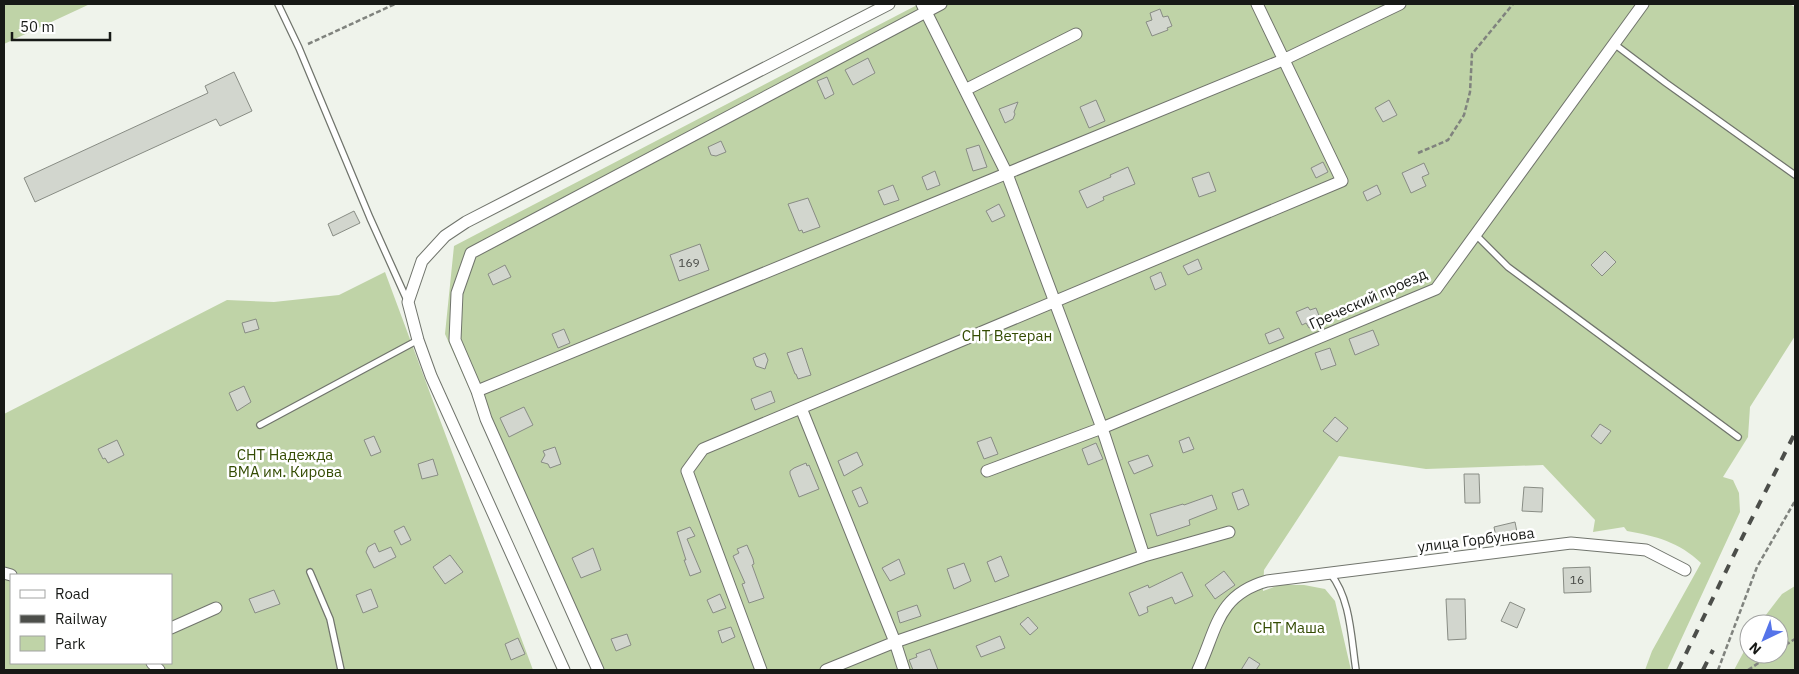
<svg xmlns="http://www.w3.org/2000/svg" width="1799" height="674" font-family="'IBM Plex Sans',sans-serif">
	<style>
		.green { fill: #bfd3a7; fill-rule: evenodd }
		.building { fill: #d2d6ce; stroke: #888c84 }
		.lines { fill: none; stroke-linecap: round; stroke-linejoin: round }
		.service-casing { stroke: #70746c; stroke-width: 8 }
		.minor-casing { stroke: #70746c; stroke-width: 13 }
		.path { stroke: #80837e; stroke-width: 2.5; stroke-dasharray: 5 2.5; stroke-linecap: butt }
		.service { stroke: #fff; stroke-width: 5.5 }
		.minor { stroke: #fff; stroke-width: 11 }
		.rail { stroke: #4c4e4a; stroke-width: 4; stroke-dasharray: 9 9; stroke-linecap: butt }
		.labels { text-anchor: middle; stroke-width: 5; stroke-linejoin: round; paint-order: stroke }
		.number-label { font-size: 12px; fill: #464844 }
		.street-label { font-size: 15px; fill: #171916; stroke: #fff }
		.park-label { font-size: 15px; fill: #344c03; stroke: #fff }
	</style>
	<rect width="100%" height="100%" fill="#eff3eb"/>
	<!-- green -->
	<path class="green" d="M4,4H90L4,44Z
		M919,4H1789L1795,7V336L1750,407L1748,437L1723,477L1733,480L1739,493L1740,512L1667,670H1645L1652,651L1701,563C1679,542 1656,536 1627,531L1624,527L1593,532L1595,520L1543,465L1426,469L1339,456L1264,570L1263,591L1279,585H1304L1325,589L1335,601L1351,670H593L445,334L454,246Z
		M385,272L533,670H4V414L227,300L274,302L339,295ZM11,575H171V663H11Z
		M1795,586V670H1734L1749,642V654H1779V624H1759L1782,594Z"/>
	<!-- building -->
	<path class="building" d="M1160,9L1163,17L1168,16L1172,26L1167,28L1168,30L1152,36L1146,22L1152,20L1150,13Z
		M868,58L875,73L853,85L845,70Z
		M234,72L252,111L220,126L216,119L35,202L24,178L208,93L205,86Z
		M827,77L834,94L825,99L817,81Z
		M1096,100L1105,121L1089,128L1080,107Z
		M1389,100L1397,115L1383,122L1375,108Z
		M1018,102L1014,112L1015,114L1013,119L1005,123L999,109Z
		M721,141L726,152L716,156L711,155L708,147Z
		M979,145L987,167L973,171L966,149Z
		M1323,162L1328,172L1316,178L1311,168Z
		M1424,163L1429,174L1422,177L1426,186L1411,193L1402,173Z
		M1128,167L1135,184L1103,197L1104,200L1087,208L1079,191L1111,177L1110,175Z
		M935,171L940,185L927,190L922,177Z
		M1209,172L1216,191L1199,197L1192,178Z
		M893,185L899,200L884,205L878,191Z
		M1377,185L1381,194L1367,201L1363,192Z
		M808,198L820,227L803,233L802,230L799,231L788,204Z
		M999,204L1005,216L992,222L986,211Z
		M354,211L360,223L333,236L328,224Z
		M700,244L709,270L679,281L670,255Z
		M1605,251L1616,262L1602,276L1591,265Z
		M1198,259L1202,269L1188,275L1183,266Z
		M505,265L511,277L493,285L488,274Z
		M1161,272L1166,285L1155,290L1150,277Z
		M1308,307L1310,310L1316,308L1322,323L1309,328L1306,323L1302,325L1296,312Z
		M256,319L259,329L245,333L242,323Z
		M1279,328L1284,338L1269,344L1265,334Z
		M564,329L570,343L558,348L552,334Z
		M1373,330L1379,345L1355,355L1349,339Z
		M802,348L811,375L798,379L796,374H795L787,353Z
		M1330,348L1336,365L1321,370L1315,353Z
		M765,353L768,360L765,369L756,366L753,358Z
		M244,386L251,402L237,411L229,393Z
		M771,391L775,402L755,410L751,399Z
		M524,407L533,425L509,437L500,418Z
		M1335,417L1348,428L1337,442L1323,431Z
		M1600,424L1611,431L1601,444L1591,436Z
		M374,436L381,452L371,456L364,440Z
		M991,437L998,454L984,459L977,442Z
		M1189,437L1194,449L1183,453L1179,441Z
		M117,440L124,455L108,463L105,458L103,459L98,449Z
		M1096,443L1103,459L1088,465L1082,449Z
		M555,447L561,464L550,468L548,464L541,462L545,455L543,451Z
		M857,452L863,465L844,476L838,461Z
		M1148,455L1153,466L1134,474L1128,462Z
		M433,459L438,475L422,479L418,464Z
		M806,463L807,466L809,465L819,489L799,497L790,474V471L794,468Z
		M1464,474H1479L1480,503H1465Z
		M861,487L868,503L859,507L852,491Z
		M1524,487L1543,488L1542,512L1522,511Z
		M1243,489L1249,505L1238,510L1232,493Z
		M1212,495L1217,509L1189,520L1190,525L1157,536L1150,514L1183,504L1184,505Z
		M1515,522L1518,537L1497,542L1494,527Z
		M404,526L411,540L401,545L394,531Z
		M690,527L695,536L687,539L701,572L690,576L684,560H686L677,532Z
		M375,543L379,552L391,547L396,557L374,568L366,552L368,547Z
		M747,545L753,559L754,564L752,565L764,598L749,603L742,584L745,583L733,556L739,553L737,549Z
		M593,548L601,570L581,578L572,558Z
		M450,555L463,572L445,584L433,567Z
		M1001,556L1009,576L995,582L987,562Z
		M899,559L905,574L890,581L882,568Z
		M964,563L971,581L954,589L947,569Z
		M1590,567L1591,592L1564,593L1563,568Z
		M1224,571L1235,585L1215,599L1205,585Z
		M1182,572L1193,596L1175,604L1172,597L1147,607L1148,612L1139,616L1129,593L1148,585L1149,588Z
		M371,589L378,607L363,613L356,595Z
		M274,590L280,604L255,613L249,599Z
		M720,594L726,608L713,613L707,600Z
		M1446,599H1465L1466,639L1448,640Z
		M1510,602L1525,609L1517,628L1501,621Z
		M917,605L921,616L900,623L897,612Z
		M1028,617L1038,628L1030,635L1020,624Z
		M731,627L735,637L722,643L718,631Z
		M627,634L631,645L616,651L611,639Z
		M1000,636L1005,648L981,657L976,646Z
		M518,638L525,654L511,660L505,644Z
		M930,649L938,670H913L909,660L917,657L916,654Z
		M1249,657L1260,664L1256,670H1241Z"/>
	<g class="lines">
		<!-- service casing -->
		<g class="service-casing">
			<path id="service" d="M278,4L299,48L370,218L407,300
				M1613,43L1666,83L1795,175
				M1475,234L1508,267L1738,437
				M260,425L418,340
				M310,572L330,619L341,670
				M1330,573C1351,599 1351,638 1356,670"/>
		</g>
		<!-- minor casing -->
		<g class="minor-casing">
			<path id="minor" d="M922,4L1007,174L1102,428L1144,556
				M965,90L1076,34
				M477,391L1283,60L1400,4
				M801,408L895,642L904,670
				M987,471L1102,428L1436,289L1643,4
				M4,573L11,575
				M171,628L216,608
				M152,663L159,670
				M564,670L431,376L418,340L408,302L422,261L445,236L466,222L889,4
				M598,670L486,419L477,391L455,340L457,293L471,253L941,4
				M761,670L687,471L703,449L1342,181L1257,4
				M826,670L895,642L1144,556L1229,532
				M1198,670C1217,629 1217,595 1267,581L1571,543L1646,550L1685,570"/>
		</g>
		<!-- path -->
		<path class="path" d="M308,44L395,4
			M1418,153L1448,140L1464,115L1470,92L1472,54L1513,4
			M1779,649L1795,639
			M1718,670L1757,567L1795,501
			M1748,670L1772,654"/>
		<!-- service -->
		<use href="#service" class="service"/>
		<!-- minor -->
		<use href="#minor" class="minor"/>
		<!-- rail -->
		<path class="rail" d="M1678,670L1745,532L1795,433
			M1703,670L1713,650"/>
	</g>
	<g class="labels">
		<!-- number labels -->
		<g class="number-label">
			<text x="689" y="267">169</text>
			<text x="1577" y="584">16</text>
		</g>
		<!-- street labels -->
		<g class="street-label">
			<text transform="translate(1368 299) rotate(-24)" y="5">Греческий проезд</text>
			<text transform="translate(1476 540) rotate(-7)" y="5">улица Горбунова</text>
		</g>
		<!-- park labels -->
		<g class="park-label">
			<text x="1007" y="341">СНТ Ветеран</text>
			<text x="285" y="460">СНТ Надежда<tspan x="285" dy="17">ВМА им. Кирова</tspan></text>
			<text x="1289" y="633">СНТ Маша</text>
		</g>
	</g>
	<!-- border -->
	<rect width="1799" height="674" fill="none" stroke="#171916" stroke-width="10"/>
	<!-- legend -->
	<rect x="10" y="574" width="162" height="90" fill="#ffffff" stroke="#a2a3a2"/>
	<rect x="20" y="590" width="25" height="8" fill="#ffffff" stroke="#a2a3a2"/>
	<text x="55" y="599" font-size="15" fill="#171916">Road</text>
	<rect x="20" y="615" width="25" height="8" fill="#4c4e4a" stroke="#a2a3a2"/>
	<text x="55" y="624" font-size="15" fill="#171916">Railway</text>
	<rect x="20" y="636" width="25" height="15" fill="#bfd3a7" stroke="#a2a3a2"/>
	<text x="55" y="649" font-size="15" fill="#171916">Park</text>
	<!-- north arrow -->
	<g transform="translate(1764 639) rotate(223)"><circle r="24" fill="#ffffff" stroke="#a2a3a2"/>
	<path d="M0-4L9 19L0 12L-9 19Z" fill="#5574e9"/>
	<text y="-8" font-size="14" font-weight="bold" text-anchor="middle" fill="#171916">N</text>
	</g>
	<!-- scale -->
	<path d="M12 32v8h98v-8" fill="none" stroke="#171916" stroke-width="2.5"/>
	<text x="20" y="32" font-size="15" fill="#171916" stroke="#ffffff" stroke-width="4" paint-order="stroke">50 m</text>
</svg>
